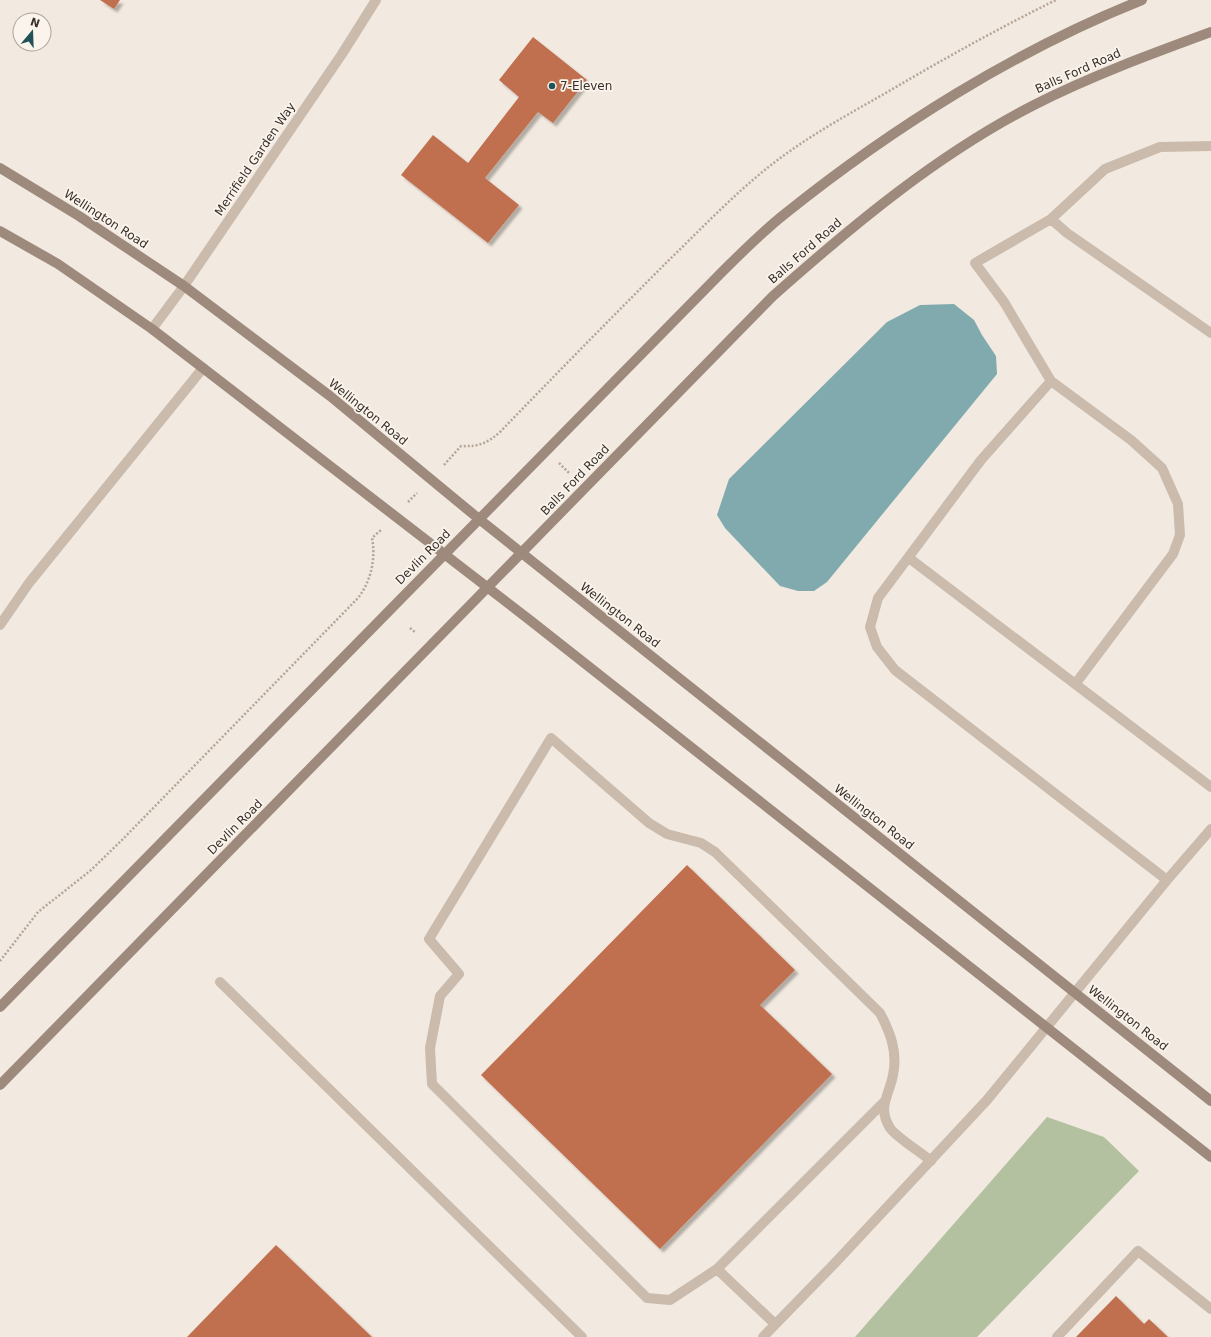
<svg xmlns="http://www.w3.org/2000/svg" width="1211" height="1337" font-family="'DejaVu Sans',sans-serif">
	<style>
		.green { fill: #b4c1a0 }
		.water { fill: #80aaae }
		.building { fill: #c16f4f; filter: url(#shadow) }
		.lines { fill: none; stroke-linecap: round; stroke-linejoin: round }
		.path { stroke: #b6a596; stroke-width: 2.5; stroke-dasharray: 2 2; stroke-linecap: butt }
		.lane { stroke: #cabbac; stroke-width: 10 }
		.street { stroke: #cabbac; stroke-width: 10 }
		.secondary { stroke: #9e8a7d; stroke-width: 10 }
		.poi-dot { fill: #215258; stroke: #faf4ec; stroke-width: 1.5 }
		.labels { text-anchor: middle; stroke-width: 3.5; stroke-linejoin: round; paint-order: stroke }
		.street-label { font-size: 12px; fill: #382f2a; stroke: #faf4ec }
		.poi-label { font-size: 12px; fill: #382f2a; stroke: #faf4ec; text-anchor: start }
	</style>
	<defs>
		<filter id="shadow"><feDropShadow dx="3.5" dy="3.5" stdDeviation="1" flood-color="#0004"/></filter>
	</defs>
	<rect width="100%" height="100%" fill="#f2eae0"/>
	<!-- green -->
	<path class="green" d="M1047,1117L1104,1137L1139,1171L977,1337H855Z"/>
	<!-- water -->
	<path class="water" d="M954,304L974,320L982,335L996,356L997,374L827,582L814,591H798L780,586L725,528L717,515L729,479L887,322L920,305Z"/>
	<!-- building -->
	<path class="building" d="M100,0H120L114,9Z
		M533,37L587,80L553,123L538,112L485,178L519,205L488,243L401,175L433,135L468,163L519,97L499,80Z
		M687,865L795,970L760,1005L832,1074L660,1249L481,1075Z
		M276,1245L372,1337H187Z
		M1116,1296L1144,1324L1149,1319L1168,1337H1076Z"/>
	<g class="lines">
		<!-- path -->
		<path class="path" d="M559,463L569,473
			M444,465L461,446C479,447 488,443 501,431C556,374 612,317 668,261C703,227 737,191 775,162C809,136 847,115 884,94C940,61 997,29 1056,0
			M408,502L417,493
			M410,628L416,633
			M0,961L38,912L90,871L122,840L358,598C371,581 376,559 372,538L382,529"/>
		<!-- lane -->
		<path class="lane" d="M1051,219L1105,169L1160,147L1211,146
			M1051,381L1004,302L975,263L1051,219L1067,233L1211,333
			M909,558L1211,787
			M0,625L29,583L203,368
			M1076,683L1173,554L1180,535L1178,504L1162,468L1131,440L1051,381L981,460L878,598L870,627L877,647L895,670L1167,880
			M220,982L582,1337
			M717,1269L670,1300L647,1298L432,1084L430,1048L440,996L459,974L429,939L551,738L649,823L667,834L701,843L715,852L880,1013C890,1032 898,1052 893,1075C889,1096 877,1107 890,1128C896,1137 922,1153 931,1161
			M775,1324L717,1269L884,1102
			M763,1337L835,1263L987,1100L1167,880L1211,829
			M1057,1337L1138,1251L1211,1309"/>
		<!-- street -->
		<path class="street" d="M152,329L184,286L342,54L376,0"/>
		<!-- secondary -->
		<path class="secondary" d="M0,168L79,216L184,286L330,396L479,519L1211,1101
			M0,231L58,264L152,329L203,368L531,621L1211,1157
			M0,1007L721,273C742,252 763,231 786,213C892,128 1016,50 1142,0
			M0,1085L773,296C853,225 938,154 1034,105C1091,76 1151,54 1211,32"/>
	</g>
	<!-- markers -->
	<circle class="poi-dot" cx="552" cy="86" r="4"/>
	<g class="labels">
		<!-- street labels -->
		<g class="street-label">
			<text transform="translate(1078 71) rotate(-24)" y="4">Balls Ford Road</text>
			<text transform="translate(255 159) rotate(-56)" y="4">Merrifield Garden Way</text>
			<text transform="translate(106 219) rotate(33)" y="4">Wellington Road</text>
			<text transform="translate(805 251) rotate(-41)" y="4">Balls Ford Road</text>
			<text transform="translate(368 412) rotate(39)" y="4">Wellington Road</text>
			<text transform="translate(575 480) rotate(-46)" y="4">Balls Ford Road</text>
			<text transform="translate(423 557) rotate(-45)" y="4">Devlin Road</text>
			<text transform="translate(620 615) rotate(38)" y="4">Wellington Road</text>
			<text transform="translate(874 817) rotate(38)" y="4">Wellington Road</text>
			<text transform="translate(235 827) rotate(-45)" y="4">Devlin Road</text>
			<text transform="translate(1128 1018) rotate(38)" y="4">Wellington Road</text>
		</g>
		<!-- poi labels -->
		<g class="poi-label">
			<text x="560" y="90">7-Eleven</text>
		</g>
	</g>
	<!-- north arrow -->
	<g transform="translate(32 32) rotate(19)"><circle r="19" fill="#faf4ec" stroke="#aca59e"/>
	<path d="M0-3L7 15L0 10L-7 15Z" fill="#215258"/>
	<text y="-6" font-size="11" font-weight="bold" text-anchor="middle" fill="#382f2a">N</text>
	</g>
</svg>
